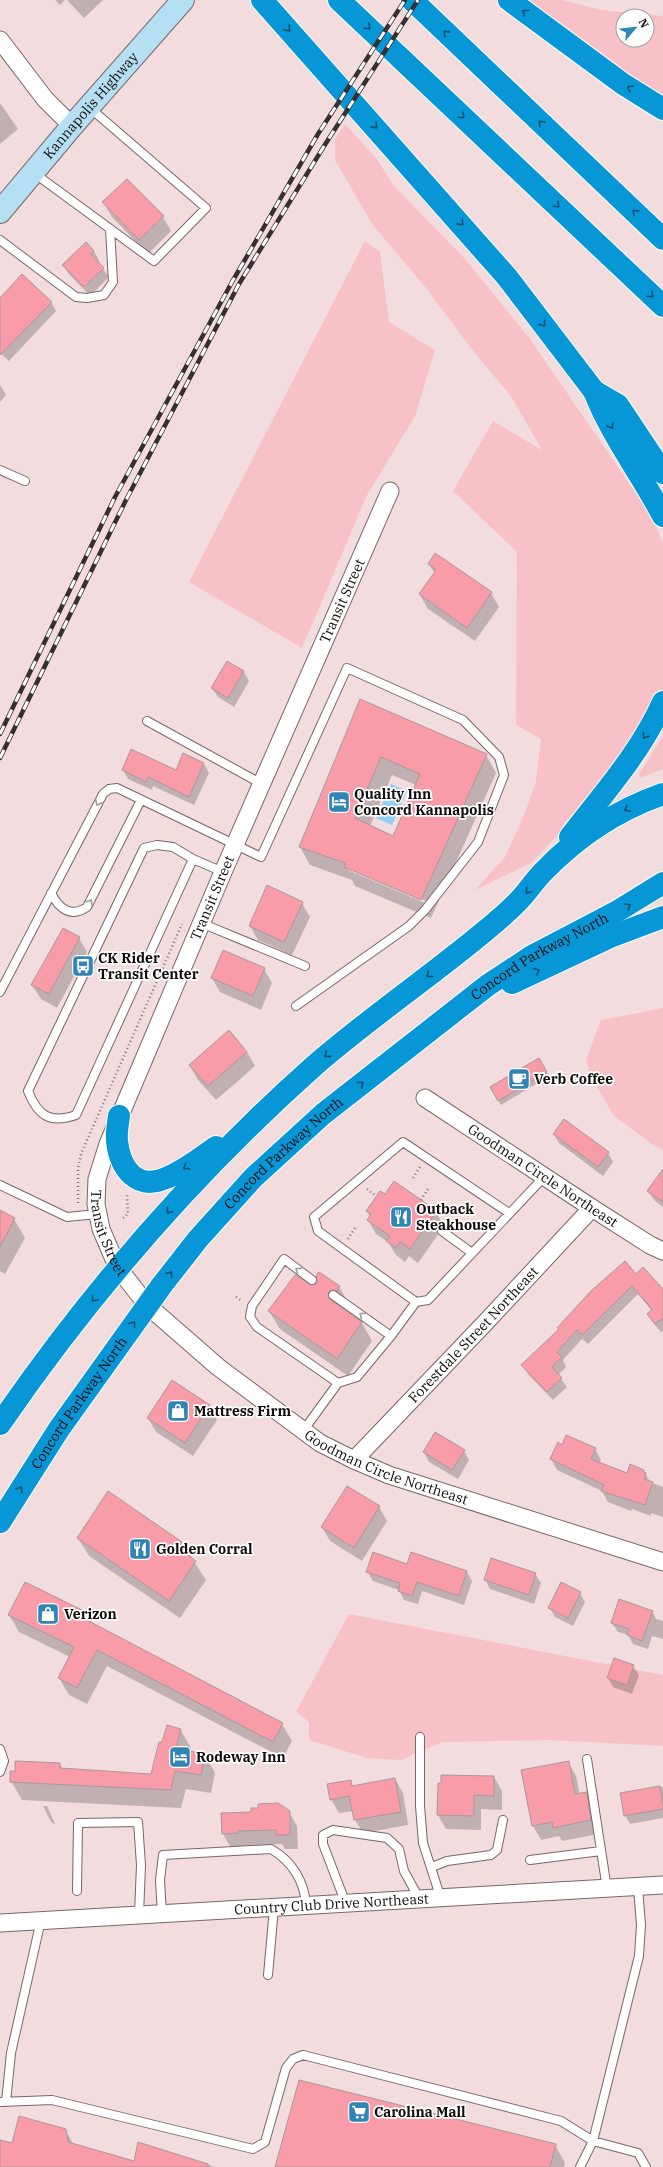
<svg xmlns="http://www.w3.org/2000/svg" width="663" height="2167" font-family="'IBM Plex Serif',serif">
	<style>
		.green { fill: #f7c1c7; fill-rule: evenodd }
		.water { fill: #90d0f9 }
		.shadow { fill: #0003; fill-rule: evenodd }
		.building { fill: #f79ca8; stroke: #ab9799; fill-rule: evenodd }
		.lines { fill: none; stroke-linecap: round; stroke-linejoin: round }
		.lane-casing { stroke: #796668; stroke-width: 10 }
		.street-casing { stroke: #796668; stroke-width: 19 }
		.secondary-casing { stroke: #796668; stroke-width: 24 }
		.highway-casing { stroke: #fff; stroke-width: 24 }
		.path { stroke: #817374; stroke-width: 2.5; stroke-dasharray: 1 3; stroke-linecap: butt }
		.lane { stroke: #fff; stroke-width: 8 }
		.street { stroke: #fff; stroke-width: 17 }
		.secondary { stroke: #b5e0f3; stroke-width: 22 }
		.highway { stroke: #0797d6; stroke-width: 22 }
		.rail-casing { stroke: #372f2f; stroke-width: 4.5 }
		.rail { stroke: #fff; stroke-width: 3; stroke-dasharray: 9; stroke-linecap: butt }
		.oneway { stroke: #0c5170 }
		.oneway2 { stroke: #a09d9d }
		.labels { text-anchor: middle; stroke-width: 3.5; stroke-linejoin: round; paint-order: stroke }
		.street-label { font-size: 14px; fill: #110b0b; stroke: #fff }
		.poi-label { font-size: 14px; font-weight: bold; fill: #110b0b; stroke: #fff; text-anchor: start }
	</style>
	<rect width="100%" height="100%" fill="#f2dcde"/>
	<!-- green -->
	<path class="green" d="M525,0H562L601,10L663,16V96L628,76ZM623,16H647V40H623Z
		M345,124L376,158L394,186L466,260L530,339L651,515L663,543V706L569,823L531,863L475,890L505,857L525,813L536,781L541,739L516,725L517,552L453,491L493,421L542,450L511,396L477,356L426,288L372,224L335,160V140Z
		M365,241L380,252L389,322L435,350L415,416L367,495L302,648L189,582Z
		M663,736V769L640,778L639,774Z
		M663,1008V1150L653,1145L613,1115L591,1076L586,1060L601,1020Z
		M349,1614L663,1675V1746L549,1740L442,1742L401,1760L367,1758L309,1740V1722L296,1712Z"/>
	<!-- water -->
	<path class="water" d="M391,784L407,791L392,825L376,818Z"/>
	<!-- shadow -->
	<path class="shadow" d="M55,0H65L60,5Z
		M67,0H103L84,18Z
		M0,103L18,129L0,144Z
		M104,203L163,217L171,231L148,254L112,217Z
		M94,251L99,261L98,262L109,277L90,296L69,274L63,265Z
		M51,302L56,311L9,361L0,353V304Z
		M0,385L6,395L0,402Z
		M429,564L491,593L499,607L475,641L428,609L420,595L435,574Z
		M228,662L244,672L249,681L234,707L218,697L212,688Z
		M361,700L486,755L496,773L431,918L355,886L352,880L310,865L300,847ZM392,775L416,785L394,837L370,826ZM348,868L426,901L425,903L348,870Z
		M184,754L204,764L209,773L194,805L153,786L152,790L128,779L123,770L176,771Z
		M302,903L310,917L292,955L258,940L250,926Z
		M79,938L87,952L57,1008L41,999L32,985Z
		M264,969L272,983L261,1010L220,992L212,978Z
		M247,1052L255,1066L216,1100L198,1080L190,1066Z
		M539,1059L549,1076L501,1105L491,1087Z
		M554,1134L608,1153L613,1162L603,1176L559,1143Z
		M663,1172V1207L654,1200L648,1191Z
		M385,1196L436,1212L444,1226L418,1263L409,1256L405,1262L396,1255L388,1242L376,1234L368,1220L370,1217L367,1211Z
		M0,1212L14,1219L25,1238L5,1274L0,1271Z
		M636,1275L663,1291V1330L661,1332L654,1324L648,1315L652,1311L638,1294L588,1344L582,1339L563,1360L566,1367L558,1375L567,1387L553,1400L528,1374L523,1365Z
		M339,1287L350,1305L342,1309L362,1323L372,1341L348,1376L280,1329L269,1311Z
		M209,1406L217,1420L193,1456L156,1432L148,1418Z
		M435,1434L464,1451L469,1460L458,1479L429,1462L424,1452Z
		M562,1446L595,1449L601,1460L599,1464L628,1474L644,1470L650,1482L663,1487V1517L651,1513V1516L632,1509L631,1511L608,1502L602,1491L557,1470L551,1459Z
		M108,1493L182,1543L206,1580L180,1618L89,1556L78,1538Z
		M379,1507L387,1521L362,1561L330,1541L322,1527Z
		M407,1565L467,1572L472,1581L464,1605L422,1591L418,1604L404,1600L399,1590L373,1581L367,1571Z
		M535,1574L541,1583L534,1604L490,1589L485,1579Z
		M580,1593L585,1602L573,1626L555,1617L550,1608Z
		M652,1611L656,1619L663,1621V1639L652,1636L648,1649L633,1644L628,1635L618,1632L612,1623Z
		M87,1614L94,1625L282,1724L292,1741L283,1758L107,1666L87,1704L69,1695L59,1678L70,1657L19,1632L9,1615Z
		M633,1666L639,1675L632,1694L613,1687L608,1678Z
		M180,1729L191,1748L190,1752L205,1755L215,1773L211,1793L186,1789L181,1808L22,1800L11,1781L60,1764L63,1770L152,1775L163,1744Z
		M568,1762L576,1776L580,1795L586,1793L594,1807L598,1834L562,1841L559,1836L541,1840L533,1826L522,1771Z
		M494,1777L502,1791V1810L481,1809V1830L446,1829L438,1815L439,1784Z
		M395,1779L403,1793L408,1825L363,1833L355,1820L353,1811L339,1813L331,1799L350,1781L353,1787Z
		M663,1787V1818L630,1824L625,1815L621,1794Z
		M43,1806H47L55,1824L51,1822Z
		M289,1812L297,1826L298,1849H285L282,1844L246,1845V1847L231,1848L223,1834Z
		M65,2130L74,2145L135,2163L139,2144L215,2167H0V2141L13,2145Z
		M555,2145L565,2163L564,2167H276Z"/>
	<!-- building -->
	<path class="building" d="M127,179L164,216L139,240L102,202Z
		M86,242L94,251L91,254L104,268L84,287L62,265Z
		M22,274L52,302L0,355V298Z
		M435,553L492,592L467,628L419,594L436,570L428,564Z
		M227,661L244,671L228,698L211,688Z
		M360,699L487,754L421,900L344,867L345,863L299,847ZM381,757L420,774L393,836L355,818Z
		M131,749L176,770L183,753L204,763L189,797L148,777L146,782L122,770Z
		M267,885L303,902L284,942L249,926Z
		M63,928L80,937L49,994L31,985Z
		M223,950L265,968L253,996L211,978Z
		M229,1030L247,1052L208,1086L189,1065Z
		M539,1058L547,1072L498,1101L490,1087Z
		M564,1119L609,1152L598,1167L553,1134Z
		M663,1169V1202L647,1191Z
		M394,1181L437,1211L410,1249L400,1242L396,1248L386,1241L390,1236L367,1220L371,1214L366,1211L380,1191L385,1194Z
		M0,1210L15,1218L0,1247Z
		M625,1261L636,1274L643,1267L663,1289V1321L661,1319L655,1324L647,1314L652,1309L632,1286L582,1335L577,1330L557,1352L562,1357L552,1367L562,1378L547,1392L521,1365L559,1329L557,1328L591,1291Z
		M319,1272L340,1286L337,1291L333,1290L329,1292L328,1295L330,1299L362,1322L337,1359L268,1311L295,1275L312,1285L317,1283L316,1276Z
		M172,1380L210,1405L185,1443L147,1418Z
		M435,1432L465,1450L452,1470L423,1452Z
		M566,1435L596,1448L591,1459L627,1473L630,1464L644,1470L643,1472L646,1473L644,1479L653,1482L645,1505L601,1491L604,1485L550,1459L558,1442L562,1445Z
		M347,1486L380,1506L354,1548L321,1527Z
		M108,1491L182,1542L180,1545L191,1553L189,1556L196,1561L169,1601L77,1538Z
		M373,1552L407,1564L411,1552L467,1571L459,1596L417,1582L412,1596L398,1591L400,1583L366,1572Z
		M491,1558L536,1573L529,1595L484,1580Z
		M25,1582L88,1613L85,1619L283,1723L273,1742L97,1650L77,1688L58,1678L74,1647L8,1615Z
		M561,1582L581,1592L568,1618L548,1608Z
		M619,1599L653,1611L642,1641L627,1635L629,1629L611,1623Z
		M614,1658L634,1665L627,1685L607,1678Z
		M167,1725L181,1729L176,1748L205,1754L201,1775L175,1771L171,1790L10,1782V1771H15V1761L60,1763V1768L151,1774L159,1742H162Z
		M569,1761L575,1794L587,1792L591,1820L553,1828L552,1822L532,1826L521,1770Z
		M441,1775L494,1776V1796L474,1795V1816L437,1815L438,1783H441Z
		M395,1778L401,1812L354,1820L349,1796L330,1800L327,1784L351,1780L352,1786Z
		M660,1786L663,1809L624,1816L620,1793Z
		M278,1803L290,1811V1835H276V1830L238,1831V1833L222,1834L221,1813L251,1812V1808H258V1804Z
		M299,2080L556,2144L550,2167H275Z
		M19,2116L66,2129L68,2142L134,2161L138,2142L208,2164V2167H0V2140L12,2143Z"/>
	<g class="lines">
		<!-- lane casing -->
		<g class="lane-casing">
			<path id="lane" d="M34,173L154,261L206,208L90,108
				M0,240L76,297L87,298L104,295L113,282L110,229
				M0,470L25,481
				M147,721L262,784
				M193,859L76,1115C50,1124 38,1116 28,1091L144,848L157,845L173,847L193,859L223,872
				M51,893C59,909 71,918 87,907L141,800
				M201,923L305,966
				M0,992L103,794L109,789L117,788L261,857L347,668L463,720L499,757L504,775L478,842L425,910L409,926L296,1006
				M0,1185L67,1217L97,1214
				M509,1213L403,1142L314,1217L318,1231L416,1302L428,1300L544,1177
				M442,1231L472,1253
				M333,1295L391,1336
				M338,1383L357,1377L391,1336L416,1302
				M303,1431L338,1383L257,1327L250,1317L252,1306L284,1259L312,1280
				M420,1737V1806L423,1843L441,1899
				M0,1749L4,1761L0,1772
				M587,1759L607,1889
				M530,1860L601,1851
				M432,1867L447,1861L491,1855L497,1850L503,1820
				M77,1891L78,1823L138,1822L141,1865L139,1915
				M346,1904L323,1844V1835L333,1830L387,1838L399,1849L404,1871L420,1900
				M162,1914L160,1880L163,1855L271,1849C292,1861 305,1882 306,1906
				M268,1975L274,1908
				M0,2102L52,2100L253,2149L265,2142L286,2068L293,2059L303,2055L561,2121L593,2141L638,2153L646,2167
				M6,2102L11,2053L41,1920
				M580,2167L593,2141L639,1956L641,1925L638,1888"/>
		</g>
		<!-- street casing -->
		<g class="street-casing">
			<g id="street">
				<path d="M0,40L45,99L72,126"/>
				<path id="s1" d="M390,491L223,872L108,1144L97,1179L96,1204L101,1229L113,1257L119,1269L147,1305L218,1367L320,1443L354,1460L389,1475L663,1562"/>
				<path id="s2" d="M425,1098L592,1208L650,1245L663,1251"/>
				<path id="s3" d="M354,1460L485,1323L592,1208"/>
				<path id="s4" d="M0,1923L663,1885"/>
			</g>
		</g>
		<!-- secondary casing -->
		<g class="secondary-casing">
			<g id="secondary">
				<path id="s5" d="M0,212L72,126L183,0"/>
			</g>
		</g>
		<!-- highway casing -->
		<g class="highway-casing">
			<g id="highway">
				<path d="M262,0L507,277L594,391C611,435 641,474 663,516"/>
				<path d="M339,0L663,306"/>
				<path d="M412,0L663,239"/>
				<path d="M509,0L623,84L663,109"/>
				<path d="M594,391L618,405L663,473"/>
				<path d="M570,837C603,794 641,752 663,702"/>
				<path d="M512,983L610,937L663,917"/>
				<path d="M119,1116C118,1124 116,1133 117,1141C120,1168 136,1191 166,1178C184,1171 200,1158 216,1147"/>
				<path d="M0,1424C90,1293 196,1171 314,1066C369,1018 430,977 485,931C498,920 512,909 523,896C530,888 536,879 544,871C577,837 617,810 663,794"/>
				<path id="s6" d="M0,1522L59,1429L162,1285L198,1239L253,1178L323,1114L488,985L532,956L616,912L663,883"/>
			</g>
		</g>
		<!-- path -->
		<path class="path" d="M413,1178L420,1167
			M367,1189L376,1196
			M421,1200L428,1189
			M78,1203V1169L81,1154L182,924
			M123,1218L128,1214L127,1195
			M348,1239L355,1228
			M236,1297L242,1301"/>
		<!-- lane -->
		<use href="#lane" class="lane"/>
		<!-- street -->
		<use href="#street" class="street"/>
		<!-- secondary -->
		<use href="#secondary" class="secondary"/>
		<!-- highway -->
		<use href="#highway" class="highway"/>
		<!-- rail casing -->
		<g class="rail-casing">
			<path id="rail" d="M0,734L115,497L232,282L318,134L405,0
				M0,758L126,500L239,284L326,143L418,0"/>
		</g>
		<!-- rail -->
		<use href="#rail" class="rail"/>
	</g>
	<!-- one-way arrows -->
	<defs><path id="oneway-chevron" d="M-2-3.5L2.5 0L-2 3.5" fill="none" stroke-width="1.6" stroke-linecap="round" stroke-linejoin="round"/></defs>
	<g class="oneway">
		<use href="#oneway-chevron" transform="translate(525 12) rotate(-142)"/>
		<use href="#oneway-chevron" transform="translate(368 27) rotate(43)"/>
		<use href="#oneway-chevron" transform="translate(288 29) rotate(48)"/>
		<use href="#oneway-chevron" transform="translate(446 33) rotate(-136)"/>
		<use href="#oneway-chevron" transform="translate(630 88) rotate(-147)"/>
		<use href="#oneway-chevron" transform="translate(462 116) rotate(43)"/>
		<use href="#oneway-chevron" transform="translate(541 123) rotate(-136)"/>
		<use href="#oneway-chevron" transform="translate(375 126) rotate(48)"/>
		<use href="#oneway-chevron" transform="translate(557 205) rotate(43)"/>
		<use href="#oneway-chevron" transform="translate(635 212) rotate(-136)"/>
		<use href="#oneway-chevron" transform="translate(461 223) rotate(49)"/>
		<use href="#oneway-chevron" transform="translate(651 295) rotate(43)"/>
		<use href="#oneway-chevron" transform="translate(543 324) rotate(53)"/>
		<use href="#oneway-chevron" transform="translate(611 426) rotate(59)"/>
		<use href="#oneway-chevron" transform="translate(645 736) rotate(122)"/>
		<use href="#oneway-chevron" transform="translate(627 809) rotate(153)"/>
		<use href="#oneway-chevron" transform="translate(528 891) rotate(130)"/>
		<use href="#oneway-chevron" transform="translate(628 906) rotate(-30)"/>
		<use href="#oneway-chevron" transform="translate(537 971) rotate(-25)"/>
		<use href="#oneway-chevron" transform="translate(429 975) rotate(142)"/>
		<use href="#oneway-chevron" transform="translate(327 1055) rotate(140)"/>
		<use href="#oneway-chevron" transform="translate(361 1084) rotate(-39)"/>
		<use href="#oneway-chevron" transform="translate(186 1167) rotate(147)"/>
		<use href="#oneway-chevron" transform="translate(169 1211) rotate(131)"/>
		<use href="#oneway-chevron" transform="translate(170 1274) rotate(-51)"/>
		<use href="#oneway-chevron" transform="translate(94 1299) rotate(130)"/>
		<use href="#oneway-chevron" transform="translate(133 1324) rotate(-54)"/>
		<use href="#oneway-chevron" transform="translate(20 1489) rotate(-57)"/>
	</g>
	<g class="oneway2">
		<use href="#oneway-chevron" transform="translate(98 803) rotate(117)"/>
		<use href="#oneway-chevron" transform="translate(90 902) rotate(-58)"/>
		<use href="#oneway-chevron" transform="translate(298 1270) rotate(-143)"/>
		<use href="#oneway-chevron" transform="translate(362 1315) rotate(-144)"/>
	</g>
	<!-- icons -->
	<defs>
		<g id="hotel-square" transform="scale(1.15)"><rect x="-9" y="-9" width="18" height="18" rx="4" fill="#3085b4" stroke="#fff"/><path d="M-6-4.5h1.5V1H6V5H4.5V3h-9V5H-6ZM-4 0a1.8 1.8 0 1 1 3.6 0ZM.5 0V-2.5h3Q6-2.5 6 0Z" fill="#fff"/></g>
		<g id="bus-square" transform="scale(1.15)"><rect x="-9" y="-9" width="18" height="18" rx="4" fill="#3085b4" stroke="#fff"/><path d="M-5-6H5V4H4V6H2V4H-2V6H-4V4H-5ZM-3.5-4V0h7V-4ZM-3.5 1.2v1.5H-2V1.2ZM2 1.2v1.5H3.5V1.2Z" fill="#fff"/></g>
		<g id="cafe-square" transform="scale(1.15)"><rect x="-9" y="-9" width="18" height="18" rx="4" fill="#3085b4" stroke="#fff"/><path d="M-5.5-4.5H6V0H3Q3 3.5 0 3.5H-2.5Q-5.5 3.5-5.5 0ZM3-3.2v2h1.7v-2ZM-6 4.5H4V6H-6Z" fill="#fff"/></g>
		<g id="restaurant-square" transform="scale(1.15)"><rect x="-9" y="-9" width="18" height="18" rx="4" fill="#3085b4" stroke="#fff"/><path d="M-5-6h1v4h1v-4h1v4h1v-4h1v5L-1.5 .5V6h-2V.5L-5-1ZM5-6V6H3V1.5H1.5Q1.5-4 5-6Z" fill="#fff"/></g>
		<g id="shop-square" transform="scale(1.15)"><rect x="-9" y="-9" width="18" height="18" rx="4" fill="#3085b4" stroke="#fff"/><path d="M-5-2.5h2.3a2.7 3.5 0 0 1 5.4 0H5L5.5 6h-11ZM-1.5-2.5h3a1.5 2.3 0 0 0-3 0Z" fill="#fff"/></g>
		<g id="supermarket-square" transform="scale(1.15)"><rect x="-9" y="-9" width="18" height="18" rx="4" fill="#3085b4" stroke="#fff"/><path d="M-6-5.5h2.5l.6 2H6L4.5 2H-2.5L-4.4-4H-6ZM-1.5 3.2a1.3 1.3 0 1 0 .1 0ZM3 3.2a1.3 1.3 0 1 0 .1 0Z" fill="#fff"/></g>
	</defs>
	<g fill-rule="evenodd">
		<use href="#hotel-square" x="339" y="802"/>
		<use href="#bus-square" x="83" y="966"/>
		<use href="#cafe-square" x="519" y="1079"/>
		<use href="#restaurant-square" x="401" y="1217"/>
		<use href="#shop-square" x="178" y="1411"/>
		<use href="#restaurant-square" x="140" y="1549"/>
		<use href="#shop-square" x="48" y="1614"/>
		<use href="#hotel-square" x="180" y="1757"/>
		<use href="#supermarket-square" x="359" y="2112"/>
	</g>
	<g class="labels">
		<!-- street labels -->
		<g class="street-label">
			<text dy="5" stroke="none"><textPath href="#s5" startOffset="140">Kannapolis Highway</textPath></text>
			<text transform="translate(342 601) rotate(-66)" y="5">Transit Street</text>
			<text transform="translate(212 898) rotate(-67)" y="5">Transit Street</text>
			<text dy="5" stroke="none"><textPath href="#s6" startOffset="791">Concord Parkway North</textPath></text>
			<text dy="5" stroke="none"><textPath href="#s6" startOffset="467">Concord Parkway North</textPath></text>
			<text dy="5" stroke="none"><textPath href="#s2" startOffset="141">Goodman Circle Northeast</textPath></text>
			<text dy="5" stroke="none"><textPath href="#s1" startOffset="804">Transit Street</textPath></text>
			<text dy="5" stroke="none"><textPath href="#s3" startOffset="173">Forestdale Street Northeast</textPath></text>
			<text dy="5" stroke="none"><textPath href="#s6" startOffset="143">Concord Parkway North</textPath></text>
			<text dy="5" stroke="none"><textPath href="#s1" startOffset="1180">Goodman Circle Northeast</textPath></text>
			<text dy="5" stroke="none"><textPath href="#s4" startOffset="332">Country Club Drive Northeast</textPath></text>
		</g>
		<!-- poi labels -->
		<g class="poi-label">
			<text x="354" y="799">Quality Inn<tspan x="354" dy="16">Concord Kannapolis</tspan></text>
			<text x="98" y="963">CK Rider<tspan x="98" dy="16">Transit Center</tspan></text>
			<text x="534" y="1084">Verb Coffee</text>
			<text x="416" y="1214">Outback<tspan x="416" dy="16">Steakhouse</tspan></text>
			<text x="194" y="1416">Mattress Firm</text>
			<text x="156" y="1554">Golden Corral</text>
			<text x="64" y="1619">Verizon</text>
			<text x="196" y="1762">Rodeway Inn</text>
			<text x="374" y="2117">Carolina Mall</text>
		</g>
	</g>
	<!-- north arrow -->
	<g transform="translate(635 28) rotate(62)"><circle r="19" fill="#ffffff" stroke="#a09d9d"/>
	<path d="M0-3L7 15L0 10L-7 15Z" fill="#3085b4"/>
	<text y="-6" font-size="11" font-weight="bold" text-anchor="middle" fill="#110b0b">N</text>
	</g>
</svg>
